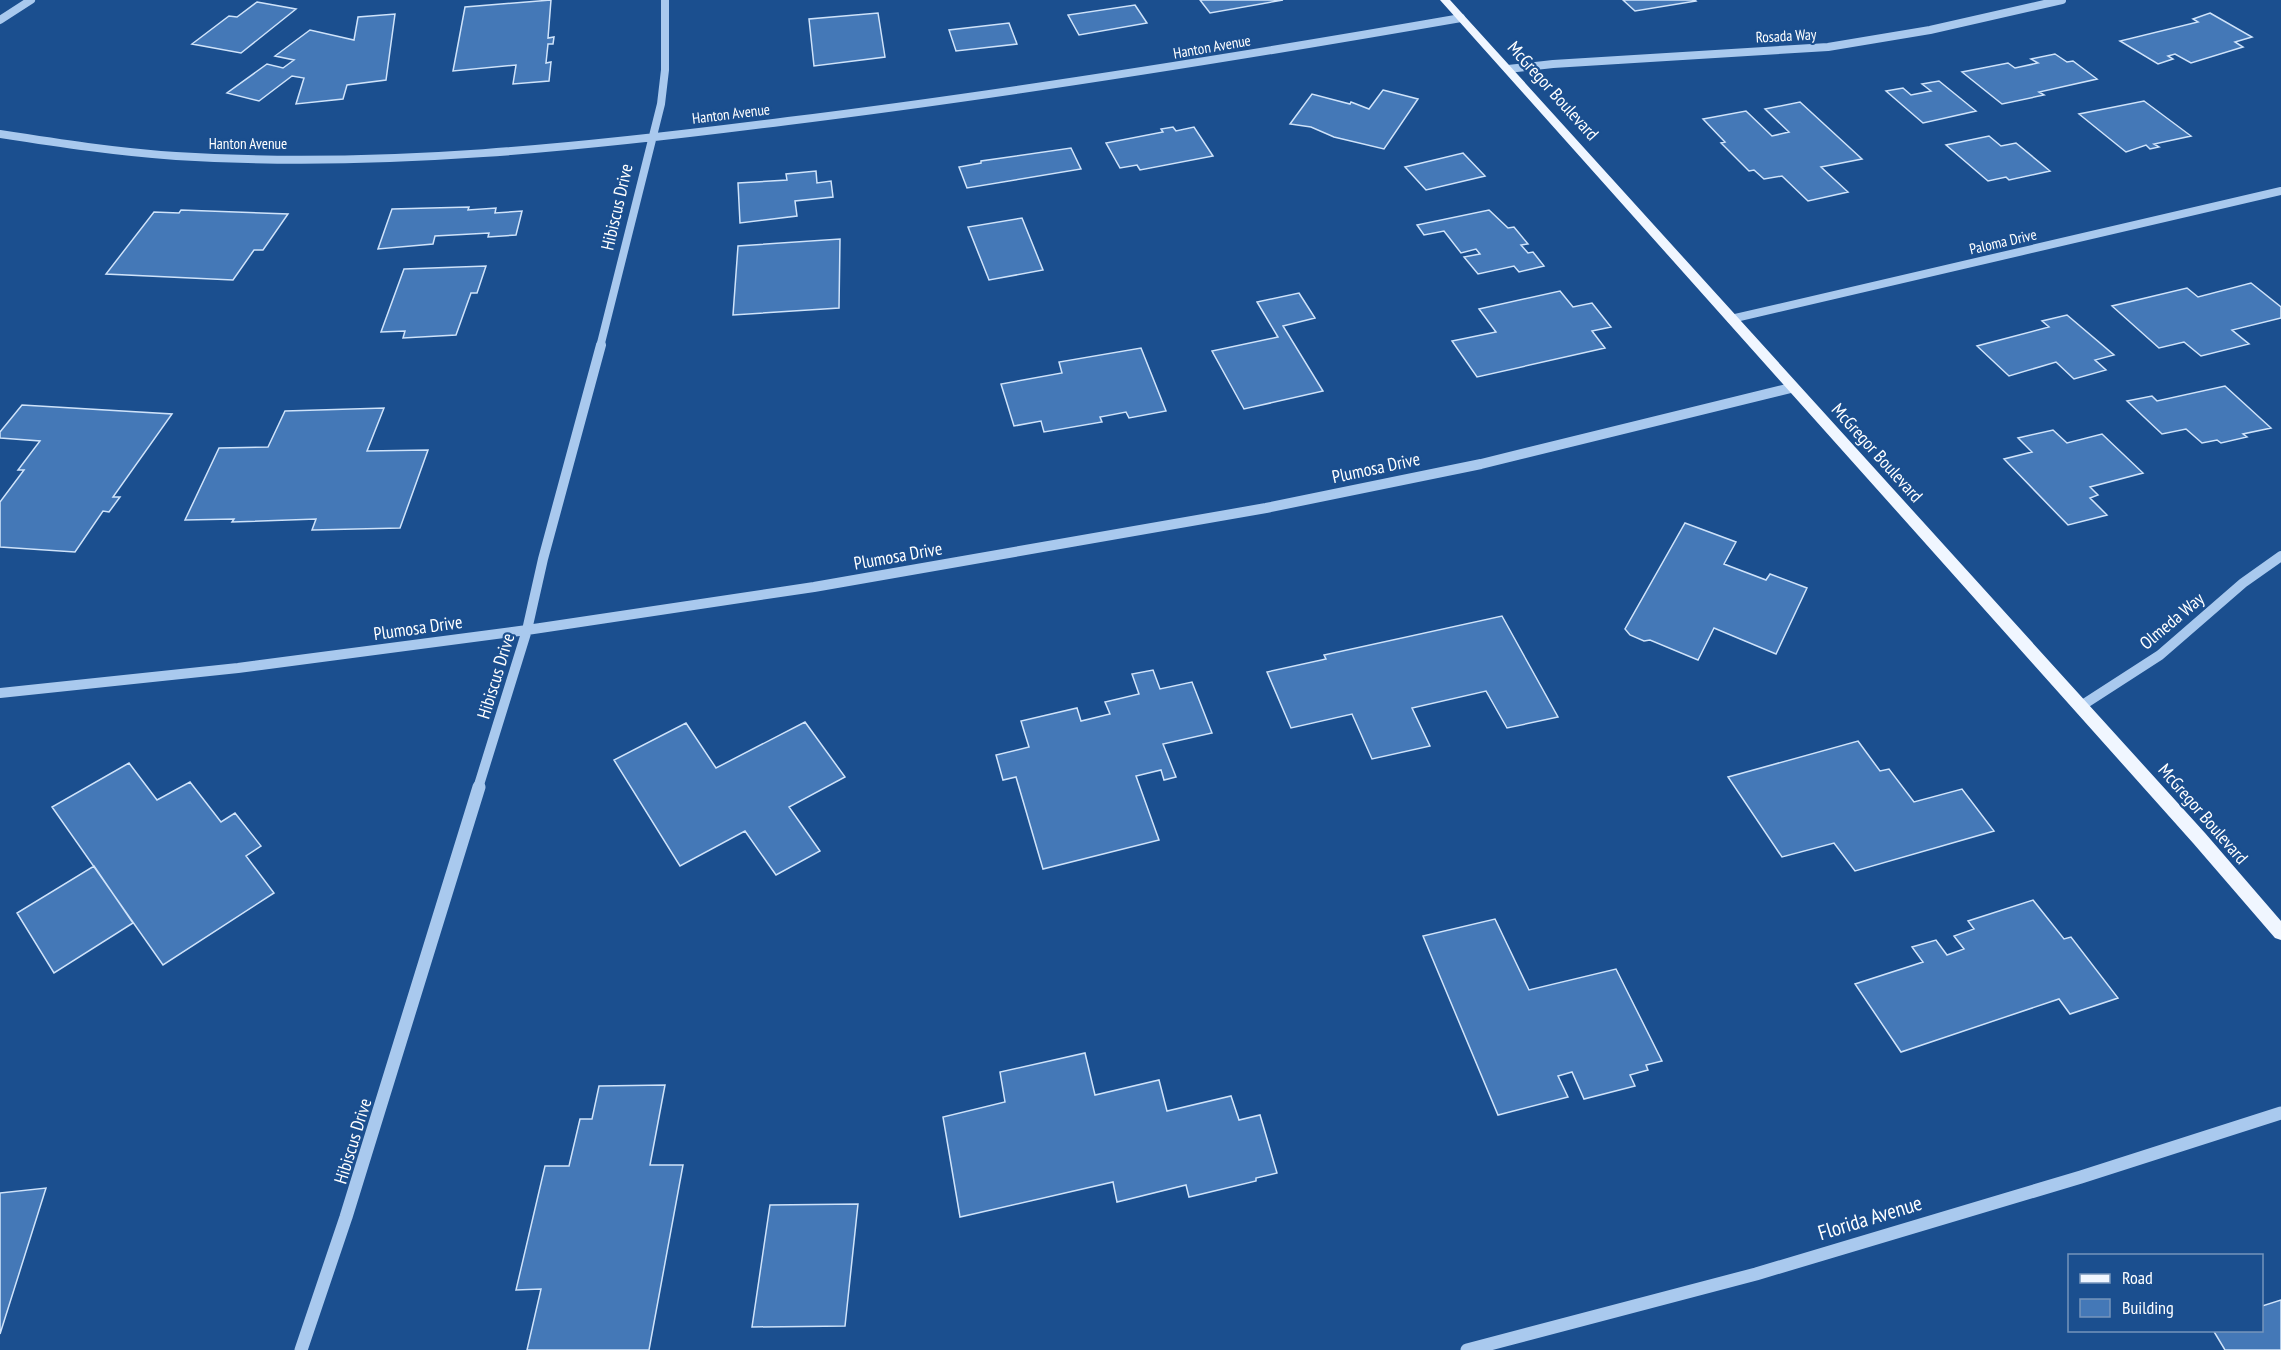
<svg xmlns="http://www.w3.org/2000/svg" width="2281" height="1350" font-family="'PT Sans Narrow',sans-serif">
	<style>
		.building { fill: #4478b7; stroke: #cfe3fa; stroke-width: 1.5 }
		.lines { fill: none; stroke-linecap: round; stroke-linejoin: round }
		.minor-far2 { stroke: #a9c9ee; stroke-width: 8 }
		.minor-far1 { stroke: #a9c9ee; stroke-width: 10 }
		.minor { stroke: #a9c9ee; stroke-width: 13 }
		.major { fill: #f0f6ff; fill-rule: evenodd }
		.labels { text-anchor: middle; stroke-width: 4.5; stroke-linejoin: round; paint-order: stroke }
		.far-street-label { font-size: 15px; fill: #fff; stroke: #1b4f8f }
		.street-label { font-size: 18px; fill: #fff; stroke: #1b4f8f }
		.near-street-label { font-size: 21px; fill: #fff; stroke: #1b4f8f }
	</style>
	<rect width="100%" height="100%" fill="#1b4f8f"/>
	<!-- building -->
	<path class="building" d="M551,0L548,38L554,37L553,44H548L546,63L551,62L549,81L513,84L516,65L453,71L465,7Z
		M1200,0H1283L1210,13Z
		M1623,0H1695L1696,1L1635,11Z
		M257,2L296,9L241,53L192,44L229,16L237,17Z
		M1135,5L1147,23L1079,35L1068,15Z
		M878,13L885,57L814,66L809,19Z
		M2210,13L2252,37L2235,42L2243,47L2191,63L2175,54L2168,56L2173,59L2158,64L2120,41L2198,22L2193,19Z
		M395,14L386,80L347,85L343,99L296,104L304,78L292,76L259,101L227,93L267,64L283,68L294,60L275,56L310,30L354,40L358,17Z
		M1009,23L1017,44L956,51L949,30Z
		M2055,54L2067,62L2073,61L2097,79L2039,92L2044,95L2002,104L1962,72L2008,63L2015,68L2038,63L2031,59Z
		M1939,81L1976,111L1923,123L1886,91L1903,88L1911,95L1931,91L1922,84Z
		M1383,90L1418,99L1384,149L1334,137L1311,127L1290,124L1312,94L1350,104L1351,102L1369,109Z
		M2144,101L2191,136L2154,144L2159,147L2150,149L2146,145L2126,152L2079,114Z
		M1800,102L1862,159L1821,167L1848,192L1808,201L1782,176L1764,179L1754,170L1749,171L1721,143L1725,142L1703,119L1746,111L1772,136L1789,132L1765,109Z
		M1173,127L1176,131L1194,127L1213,156L1140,170L1137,165L1120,168L1106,143L1163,132L1161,129Z
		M1989,136L2001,146L2016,143L2050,171L2009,180L2006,177L1988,181L1946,145Z
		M1071,148L1081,169L967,188L959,167L981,163V161Z
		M1463,153L1485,176L1426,190L1405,167Z
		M816,171L817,183L831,181L833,197L795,201L797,216L740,223L738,183L787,180L786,174Z
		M469,207L468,210L496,208L495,213L522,211L516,235L488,237L489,233L435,236L433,244L378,249L392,209Z
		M181,210L288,214L263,250H254L233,280L106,274L154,212L179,213Z
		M1489,210L1508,228L1514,227L1528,244L1521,245L1528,253L1533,252L1544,266L1519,272L1514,266L1478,274L1464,257L1480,254L1476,249L1461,253L1444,231L1424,235L1417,225Z
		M1022,218L1043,270L989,280L968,227Z
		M840,239L839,308L733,315L738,246Z
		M486,266L477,293H471L456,335L403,338L405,331L381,332L404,269Z
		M2251,283L2281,307V318L2232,330L2249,344L2201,356L2184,342L2159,348L2112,306L2187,288L2198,297Z
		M1560,291L1573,307L1592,303L1611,327L1592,331L1605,348L1477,377L1452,341L1496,332L1479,309Z
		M1299,293L1315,318L1283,326L1323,391L1244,409L1212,351L1278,337L1257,302Z
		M2067,315L2114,355L2095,360L2106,370L2074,379L2056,362L2009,376L1977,346L2049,327L2042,321Z
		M1141,348L1166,411L1129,418L1126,412L1100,417L1102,422L1044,432L1041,421L1014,426L1001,384L1062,373L1059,362Z
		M2225,386L2271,428L2243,434L2247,437L2221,443L2217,440L2202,443L2186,429L2162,434L2127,401L2152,396L2157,401Z
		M22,405L172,414L113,497H120L109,512L103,511L75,552L0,547V502L24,470H18L40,441L0,438V432Z
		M384,408L367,451L428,450L400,528L312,530L316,519L232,522L234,519L185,520L219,448L268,447L285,411Z
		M2053,430L2067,443L2102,434L2143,473L2090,487L2098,495L2090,498L2107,515L2068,525L2004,459L2032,452L2018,438Z
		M1685,523L1736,542L1724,564L1766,580L1770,574L1807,588L1776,654L1714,628L1698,660L1650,640L1644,641L1630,635L1625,629Z
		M1502,616L1558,717L1507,728L1486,691L1412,708L1430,746L1372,759L1352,714L1291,728L1267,672L1326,659L1324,655Z
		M1153,670L1160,689L1192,682L1212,733L1163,744L1176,777L1164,780L1161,770L1136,776L1159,840L1043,869L1016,777L1003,780L996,755L1029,747L1021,721L1077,708L1081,721L1110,714L1105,702L1139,694L1132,674Z
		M805,722L845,777L789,807L820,851L776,875L745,831L680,866L614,760L686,723L716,768Z
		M1858,741L1880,771L1889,769L1914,802L1962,789L1994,831L1855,871L1834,843L1782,857L1728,777Z
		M129,763L157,800L190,782L221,822L235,813L261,846L246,856L274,893L163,965L52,807Z
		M94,866L133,923L54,973L17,913Z
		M2033,900L2064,939L2071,937L2118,998L2070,1014L2059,999L1901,1052L1855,984L1923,962L1912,947L1936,940L1947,955L1964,949L1954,936L1974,929L1968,921Z
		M1495,919L1529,990L1616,969L1662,1061L1646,1065L1648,1070L1630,1075L1635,1086L1584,1099L1572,1072L1558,1076L1568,1097L1498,1115L1423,936Z
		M1085,1053L1095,1095L1159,1080L1167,1111L1231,1096L1239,1120L1260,1115L1277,1173L1256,1178V1181L1189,1197L1186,1185L1117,1202L1113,1182L960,1217L943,1117L1005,1102L1000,1072Z
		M665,1085L650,1165H683L649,1350H527L541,1289L516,1290L545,1166H569L580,1119H592L599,1086Z
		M46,1188L0,1334V1193Z
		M858,1204L845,1326L752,1327L770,1205Z
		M2281,1300V1350H2225L2213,1330H2262V1306Z"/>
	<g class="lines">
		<!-- minor-far2 -->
		<path class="minor-far2" d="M0,20L31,0
			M1508,69L1553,64L1828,47L1930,30L2062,0
			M0,134C58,143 117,152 176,156C381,169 586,147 788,121C1014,93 1237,57 1461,18
			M1731,319L2281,191
			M600,347L661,104L665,70V0"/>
		<!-- minor-far1 -->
		<path class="minor-far1" d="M0,693L238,668L527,630L814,587L1266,508L1481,464L1791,388
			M2081,706L2160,655L2243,583L2281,556
			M478,788L527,630L543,559L601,345"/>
		<!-- minor -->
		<path class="minor" d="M301,1350L346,1217L479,787
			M1467,1350L1756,1274L2081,1177L2281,1113"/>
		<!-- major -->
		<path class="major" d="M1440,0H1450L2205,833L2281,921V940L2275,938L2193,843Z"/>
	</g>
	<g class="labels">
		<!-- far-street labels -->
		<g class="far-street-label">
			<text transform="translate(1786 36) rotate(-3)" y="5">Rosada Way</text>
			<text transform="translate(1212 47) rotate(-10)" y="5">Hanton Avenue</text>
			<text transform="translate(731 114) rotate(-7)" y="5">Hanton Avenue</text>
			<text x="248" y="149">Hanton Avenue</text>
			<text transform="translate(2003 242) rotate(-13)" y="5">Paloma Drive</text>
		</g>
		<!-- street labels -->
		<g class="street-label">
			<text transform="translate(1553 91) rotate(48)" y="6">McGregor Boulevard</text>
			<text transform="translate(617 207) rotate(-77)" y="6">Hibiscus Drive</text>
			<text transform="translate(1877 453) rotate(48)" y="6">McGregor Boulevard</text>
			<text transform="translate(1376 468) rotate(-12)" y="6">Plumosa Drive</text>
			<text transform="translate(898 556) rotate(-10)" y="6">Plumosa Drive</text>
			<text transform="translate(2172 621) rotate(-40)" y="6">Olmeda Way</text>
			<text transform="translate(418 628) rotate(-8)" y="6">Plumosa Drive</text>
			<text transform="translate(496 676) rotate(-73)" y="6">Hibiscus Drive</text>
			<text transform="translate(2203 814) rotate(49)" y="6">McGregor Boulevard</text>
			<text transform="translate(353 1141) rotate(-73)" y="6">Hibiscus Drive</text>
		</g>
		<!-- near-street labels -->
		<g class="near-street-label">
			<text transform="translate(1870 1218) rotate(-17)" y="7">Florida Avenue</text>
		</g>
	</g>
	<!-- legend -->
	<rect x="2068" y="1254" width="195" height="78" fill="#1b4f8f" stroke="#7695bc" stroke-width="1.5"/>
	<rect x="2080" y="1274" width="30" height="9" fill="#f0f6ff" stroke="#7695bc" stroke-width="1.5"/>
	<text x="2122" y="1284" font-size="18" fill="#ffffff">Road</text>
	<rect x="2080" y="1299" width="30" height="18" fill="#4478b7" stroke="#7695bc" stroke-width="1.5"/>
	<text x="2122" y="1314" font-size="18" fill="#ffffff">Building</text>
</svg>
